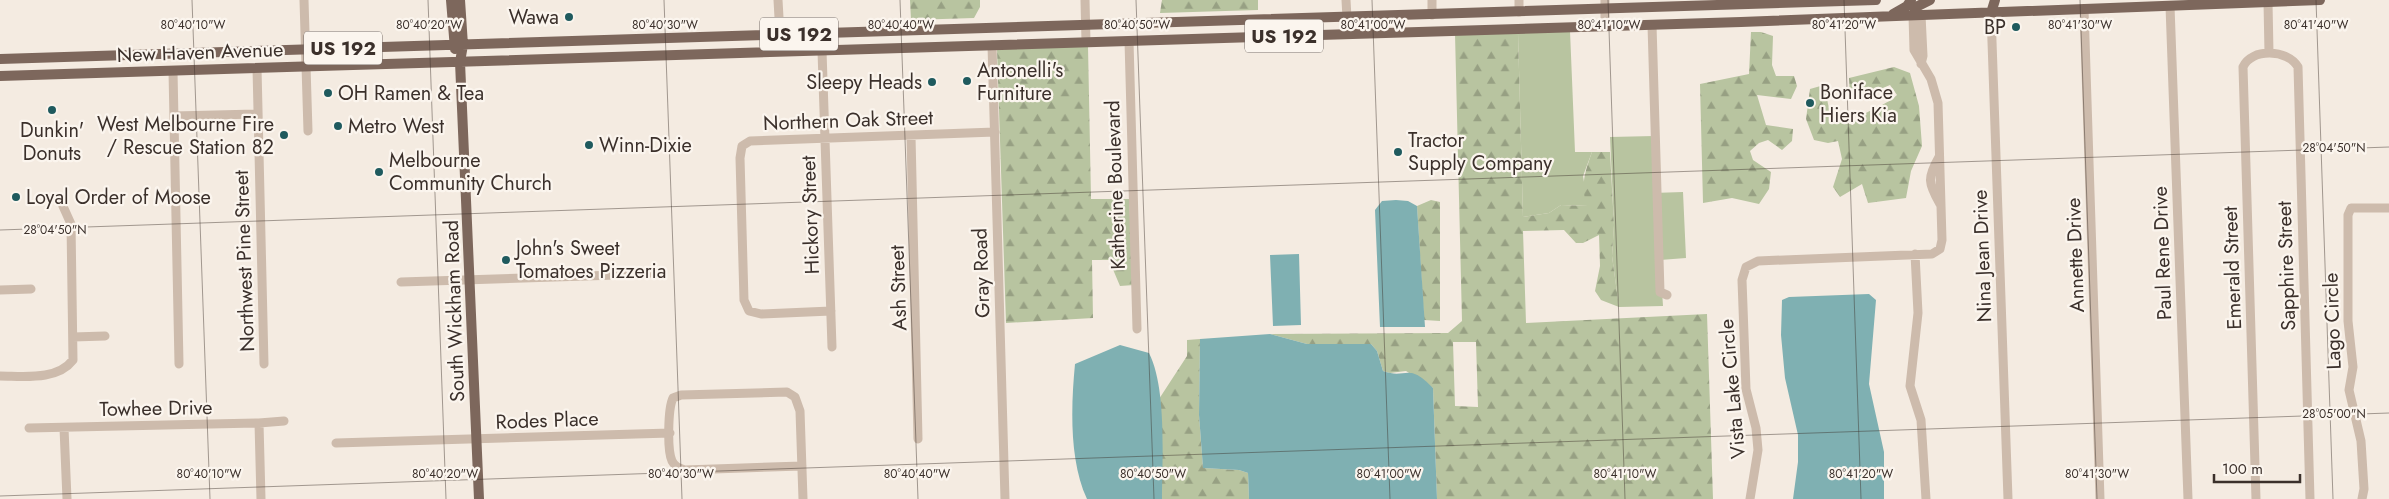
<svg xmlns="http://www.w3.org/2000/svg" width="2389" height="499" font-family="Jost,sans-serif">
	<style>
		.green { fill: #b8c4a0 }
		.forest { fill: url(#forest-firs); fill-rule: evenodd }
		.water { fill: #7fb0b2 }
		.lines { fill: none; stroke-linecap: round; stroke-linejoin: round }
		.minor { stroke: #cdbbac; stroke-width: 9 }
		.major { stroke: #7d675c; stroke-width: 10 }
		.ticks { fill: none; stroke: #3b302b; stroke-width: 1; stroke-opacity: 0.45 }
		.poi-dot { fill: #1f5a5e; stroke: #fbf5ee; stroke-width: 2 }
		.labels { text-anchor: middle; stroke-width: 4.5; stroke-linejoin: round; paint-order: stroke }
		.shield { fill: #fbf5ee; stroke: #756b66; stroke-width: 1 }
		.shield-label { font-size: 19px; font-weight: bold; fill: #3b302b }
		.poi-label { font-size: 20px; fill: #3b302b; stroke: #fbf5ee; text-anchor: start }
		.street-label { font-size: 20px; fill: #3b302b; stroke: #fbf5ee }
		.ticks-label { font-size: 12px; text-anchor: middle; fill: #3b302b; stroke: #fbf5ee; stroke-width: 4.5; stroke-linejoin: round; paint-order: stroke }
	</style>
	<defs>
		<pattern id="forest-firs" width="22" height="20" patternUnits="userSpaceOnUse" patternTransform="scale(1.25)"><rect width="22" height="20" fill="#b8c4a0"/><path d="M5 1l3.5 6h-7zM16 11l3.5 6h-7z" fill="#97a083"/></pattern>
	</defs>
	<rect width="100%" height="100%" fill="#f4ebe1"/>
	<!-- green -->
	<path class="green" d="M1570,31L1575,152H1592L1583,176L1588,206L1561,205L1549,213L1523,217L1518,33Z
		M1654,136L1653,193L1683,192L1686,258L1660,260L1663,306L1619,307L1612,256L1614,225L1610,137Z"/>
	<!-- forest -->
	<path class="forest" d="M910,0H980V7L974,18L911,20Z
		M1162,0H1258V10L1160,13Z
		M1751,32H1761L1773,36L1772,65L1776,76H1794L1797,86L1791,99L1757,95L1766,125L1793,129L1792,141L1782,150L1768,140L1759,143L1750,151L1753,160L1771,172L1769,189L1759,204L1732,198L1703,203L1700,84L1749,74Z
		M1518,33L1523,217L1549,213L1561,205L1587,206C1580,186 1585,172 1592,152H1610L1614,225L1612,256L1619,307L1601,300L1595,291L1600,266L1599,235L1583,243H1576L1564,230L1523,231L1526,323L1707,314L1713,499H1437L1433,388L1406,371L1390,373L1383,371L1377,351L1371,344H1307L1270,334L1448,333L1462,321L1455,34ZM1453,342H1476L1478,407L1455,406Z
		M1088,46L1091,199H1129L1134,285L1120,286L1109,260H1092L1093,318L1006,323L997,49Z
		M1894,67L1910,73L1919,106L1922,146L1911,171L1906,198L1868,203L1862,184L1840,197L1833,187L1842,159L1838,141L1828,143L1814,140L1806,119L1810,89L1824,85L1831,118L1853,125C1863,109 1882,109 1897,95L1890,85L1859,98L1850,97L1849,78Z
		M1431,200L1440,202V321L1424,320L1417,206Z
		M1200,339L1199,415L1203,468L1239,470L1248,473L1249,499H1162L1159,399L1187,356V340Z"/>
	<!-- water -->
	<path class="water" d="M1396,200L1408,201L1417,206L1425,327H1380L1375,210L1382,201Z
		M1299,254L1301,325L1273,326L1270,255Z
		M1869,294L1876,300L1869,384L1884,452V499H1793L1798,462V435L1785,378L1781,335L1782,300L1789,297Z
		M1270,334L1307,344H1371L1377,351L1383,371C1407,380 1407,361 1433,388L1437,499H1249L1248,473L1239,470L1203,468L1199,415L1200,339Z
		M1120,345L1149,353C1167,389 1162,458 1162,499H1087C1069,460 1071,406 1075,364Z"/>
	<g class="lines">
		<!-- minor -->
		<path class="minor" d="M304,0L308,131
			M778,0L780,35
			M1085,0L1086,42
			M1346,0L1347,18
			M1432,0V15
			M1519,0V12
			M1605,0V26
			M2268,2L2269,53
			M2170,6L2188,499
			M2084,9L2100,499
			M1991,13L2008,499
			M1921,15L1923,56L1921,64
			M1652,25L1660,292L1667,295
			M1129,41L1137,329
			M992,45L1005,499
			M822,51L832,347
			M257,68L264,364
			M173,71L179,364
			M174,116L257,114
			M911,136L918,439
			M1939,157C1927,178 1928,183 1940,204
			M1915,254L1918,313L1910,386L1921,420L1926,499
			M401,282L648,274
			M0,290L31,289
			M831,311L761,314L749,311L744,300L740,158L742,146L750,141L995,132
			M73,337L105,336
			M0,376C23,376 57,381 73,360L71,224L62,204
			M259,423L261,499
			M29,428L259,423L284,421
			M64,428L67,499
			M336,443L670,433
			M802,466L685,470C679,468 675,467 672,461C667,450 668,408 673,398L681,395L787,392L795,397L800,411L803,499
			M1750,499L1758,450L1756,428L1746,389L1742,280L1746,267L1758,261L1932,254L1940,249L1942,240L1938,103L1931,79L1914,50L1913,15
			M2256,499L2243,67C2251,48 2288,49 2298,67L2310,499
			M2362,499L2364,489L2361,441L2349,390L2353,367L2348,321V215L2351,208H2389"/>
		<!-- major -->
		<path class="major" d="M451,0L455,49
			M460,0L463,45L460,62L479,499
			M1991,13L1995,0
			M1893,14L1907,6L1911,0
			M1913,15L1918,6L1930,0
			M0,59L1876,0
			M0,76L1741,22L2320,0"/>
	</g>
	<!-- ticks -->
	<path class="ticks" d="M192,0L210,499M428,0L446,499M664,0L682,499M900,0L918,499M1136,0L1154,499M1372,0L1390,499M1608,0L1625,499M1844,0L1861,499M2080,0L2097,499M2316,0L2333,499M0,230L2389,147M0,496L2389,413"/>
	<!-- markers -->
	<g class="poi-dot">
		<circle cx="569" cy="17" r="5"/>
		<circle cx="2016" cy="27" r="5"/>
		<circle cx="967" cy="81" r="5"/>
		<circle cx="932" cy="82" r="5"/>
		<circle cx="328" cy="93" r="5"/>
		<circle cx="1810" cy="103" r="5"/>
		<circle cx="52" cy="110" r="5"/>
		<circle cx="338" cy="126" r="5"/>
		<circle cx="284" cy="135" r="5"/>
		<circle cx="589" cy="145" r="5"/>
		<circle cx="1398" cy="152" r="5"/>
		<circle cx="379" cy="172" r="5"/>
		<circle cx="16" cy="197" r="5"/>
		<circle cx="506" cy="260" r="5"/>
	</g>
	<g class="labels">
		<!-- shield labels -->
		<g class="shield">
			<rect x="760" y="17.5" width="78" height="33" rx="4"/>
			<rect x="1245" y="19.5" width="78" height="33" rx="4"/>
			<rect x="304" y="31.5" width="78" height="33" rx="4"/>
		</g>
		<g class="shield-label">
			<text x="799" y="41">US 192</text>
			<text x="1284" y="43">US 192</text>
			<text x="343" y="55">US 192</text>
		</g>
		<!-- poi labels -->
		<g class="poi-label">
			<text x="559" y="24" text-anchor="end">Wawa</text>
			<text x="2006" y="34" text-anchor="end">BP</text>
			<text x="977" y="77">Antonelli's<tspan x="977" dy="23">Furniture</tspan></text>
			<text x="922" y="89" text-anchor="end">Sleepy Heads</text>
			<text x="1820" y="99">Boniface<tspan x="1820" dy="23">Hiers Kia</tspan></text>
			<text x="338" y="100">OH Ramen &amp; Tea</text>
			<text x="274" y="131" text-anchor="end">West Melbourne Fire<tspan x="274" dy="23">/ Rescue Station 82</tspan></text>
			<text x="348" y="133">Metro West</text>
			<text x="52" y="137" text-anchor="middle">Dunkin'<tspan x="52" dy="23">Donuts</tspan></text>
			<text x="1408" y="147">Tractor<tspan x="1408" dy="23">Supply Company</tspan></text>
			<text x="599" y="152">Winn-Dixie</text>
			<text x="389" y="167">Melbourne<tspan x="389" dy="23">Community Church</tspan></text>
			<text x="26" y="204">Loyal Order of Moose</text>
			<text x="516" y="255">John's Sweet<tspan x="516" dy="23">Tomatoes Pizzeria</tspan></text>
		</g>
		<!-- street labels -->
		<g class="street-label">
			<text transform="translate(200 52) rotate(-2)" y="7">New Haven Avenue</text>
			<text transform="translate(848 120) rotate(-2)" y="7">Northern Oak Street</text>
			<text transform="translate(1115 185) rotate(-92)" y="7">Katherine Boulevard</text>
			<text transform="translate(810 215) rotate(-92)" y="7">Hickory Street</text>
			<text transform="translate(2162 253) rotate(-92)" y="7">Paul Rene Drive</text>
			<text transform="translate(2075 255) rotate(-92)" y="7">Annette Drive</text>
			<text transform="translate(1982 256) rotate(-92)" y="7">Nina Jean Drive</text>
			<text transform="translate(244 261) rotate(-92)" y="7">Northwest Pine Street</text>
			<text transform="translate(2286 266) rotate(-92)" y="7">Sapphire Street</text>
			<text transform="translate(2232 268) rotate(-92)" y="7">Emerald Street</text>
			<text transform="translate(981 273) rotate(-92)" y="7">Gray Road</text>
			<text transform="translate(898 288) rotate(-92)" y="7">Ash Street</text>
			<text transform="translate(454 311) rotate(-92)" y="7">South Wickham Road</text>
			<text transform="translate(2332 321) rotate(-92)" y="7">Lago Circle</text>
			<text transform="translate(1732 389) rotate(-95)" y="7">Vista Lake Circle</text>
			<text transform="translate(156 408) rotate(-1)" y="7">Towhee Drive</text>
			<text transform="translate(547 420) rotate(-2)" y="7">Rodes Place</text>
		</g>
	</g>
	<g class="ticks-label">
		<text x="193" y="29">80°40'10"W</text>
		<text x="429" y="29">80°40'20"W</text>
		<text x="665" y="29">80°40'30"W</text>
		<text x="901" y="29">80°40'40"W</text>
		<text x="1137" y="29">80°40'50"W</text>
		<text x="1373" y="29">80°41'00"W</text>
		<text x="1609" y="29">80°41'10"W</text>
		<text x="1844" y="29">80°41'20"W</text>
		<text x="2080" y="29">80°41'30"W</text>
		<text x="2316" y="29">80°41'40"W</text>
		<text x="2334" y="152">28°04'50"N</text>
		<text x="55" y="234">28°04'50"N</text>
		<text x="2334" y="418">28°05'00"N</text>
		<text x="209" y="478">80°40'10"W</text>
		<text x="445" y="478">80°40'20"W</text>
		<text x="681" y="478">80°40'30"W</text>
		<text x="917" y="478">80°40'40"W</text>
		<text x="1153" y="478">80°40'50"W</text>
		<text x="1389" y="478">80°41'00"W</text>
		<text x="1625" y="478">80°41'10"W</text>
		<text x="1861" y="478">80°41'20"W</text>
		<text x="2097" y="478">80°41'30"W</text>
	</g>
	<!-- scale -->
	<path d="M2214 474v8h86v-8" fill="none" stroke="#3b302b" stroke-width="2.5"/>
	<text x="2222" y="474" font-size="15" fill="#3b302b" stroke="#fbf5ee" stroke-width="4" paint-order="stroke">100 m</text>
</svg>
